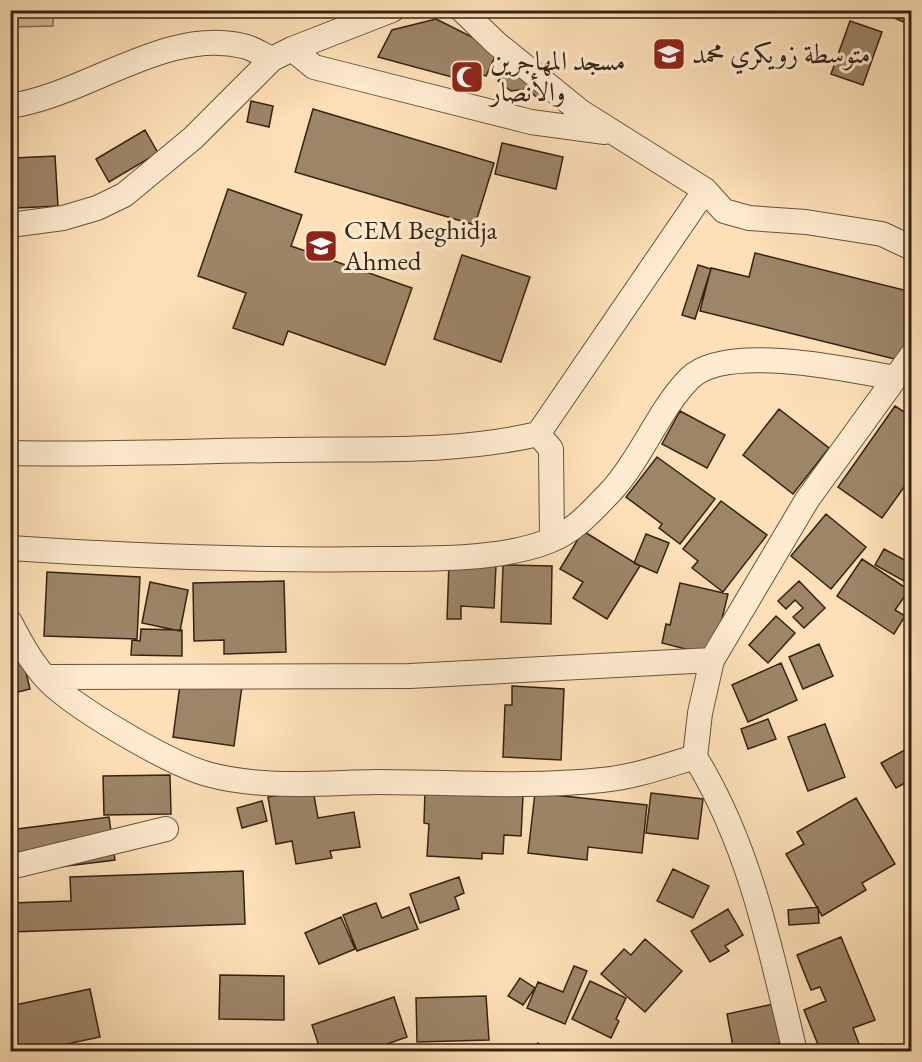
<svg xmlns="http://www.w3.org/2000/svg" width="922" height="1062" font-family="'EB Garamond',Amiri,serif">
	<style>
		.green { fill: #dbc09b; stroke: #887157; stroke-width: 1.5 }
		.building { fill: #9d8568; stroke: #362213; stroke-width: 1.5 }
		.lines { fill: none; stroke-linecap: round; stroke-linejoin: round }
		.minor-casing { stroke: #68523c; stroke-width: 26 }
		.minor { stroke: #feebd0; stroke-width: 24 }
		.labels { text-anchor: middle; stroke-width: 6; stroke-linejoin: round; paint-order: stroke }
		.poi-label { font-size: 27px; fill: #362213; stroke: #feebd0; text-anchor: start }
	</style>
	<rect width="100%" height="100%" fill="#fde0b7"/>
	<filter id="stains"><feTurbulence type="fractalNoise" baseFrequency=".00333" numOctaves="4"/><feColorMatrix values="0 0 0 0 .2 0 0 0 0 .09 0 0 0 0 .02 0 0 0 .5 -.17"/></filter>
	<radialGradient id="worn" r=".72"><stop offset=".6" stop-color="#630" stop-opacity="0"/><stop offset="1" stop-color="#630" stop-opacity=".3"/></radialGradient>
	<!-- green -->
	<path class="green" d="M10,11H53V26L11,27Z"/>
	<!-- building -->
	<path class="building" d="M877,10H912V21L910,25Z
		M436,19L498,50L486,76L466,68L459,79L378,57L392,30Z
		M850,21L882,32L863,85L831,74Z
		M508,59L546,88L538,98L526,89L511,91L498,81L507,70L502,67Z
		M251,101L273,106L269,127L247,122Z
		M313,109L494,163L475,225L295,172Z
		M145,130L158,153L109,182L96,159Z
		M502,143L563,157L556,189L495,174Z
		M55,156L58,206L17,208L14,158Z
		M228,189L302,215L291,246L412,288L385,365L288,331L283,345L233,328L246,293L198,276Z
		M755,253L912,292L911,363L700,311L711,268L749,277Z
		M462,255L530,277L501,362L434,339Z
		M698,265L711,269L695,319L682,315Z
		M895,406L912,417V476L882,518L838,487Z
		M779,409L829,448L793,494L743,455Z
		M680,411L725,435L707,468L662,444Z
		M657,457L715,499L680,544L659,528L662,524L626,497Z
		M721,501L767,535L723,592L692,568L698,561L683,549Z
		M826,514L866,547L831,589L791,556Z
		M583,531L640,566L607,619L573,598L583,582L560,569Z
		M646,534L669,543L657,573L634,563Z
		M884,549L912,564L904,581L875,565Z
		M862,559L909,590L895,610L905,616L894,634L837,596Z
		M449,563L496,565L494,608L461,606V619H447Z
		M503,565L552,566L551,624L501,622Z
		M47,572L140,577L137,639L44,636Z
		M284,581L286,652L224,654V640L194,641L193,583Z
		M799,581L825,608L804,628L793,617L803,608L795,600L786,609L778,601Z
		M150,582L188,590L180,631L142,623Z
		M680,583L728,594L713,656L662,643L666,624L670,625Z
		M776,616L795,633L768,663L749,645Z
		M141,629L182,630V656L131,655L132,640L140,641Z
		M819,644L833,676L803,689L789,657Z
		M23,660L30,689L10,694V663Z
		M781,663L797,700L748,722L732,685Z
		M181,677L242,686L234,746L173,737Z
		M512,686L564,689L561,760L503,757L505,705H512Z
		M768,719L776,739L748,749L741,729Z
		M825,724L845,777L808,791L788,737Z
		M912,746V779L896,788L881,763Z
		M170,775L171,814L104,815L103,776Z
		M313,790L318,818L354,812L360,847L330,851L332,858L296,864L292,841L276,844L268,797Z
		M425,791L523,796L521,836L504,835L503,854L482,853V859L427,856L429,824L424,823Z
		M535,793L647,805L642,853L588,847L587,860L528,853Z
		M651,793L703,799L698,839L646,833Z
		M856,798L895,864L862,883L866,890L822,916L786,854L804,844L797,832Z
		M262,801L267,821L242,828L237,808Z
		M109,817L115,860L10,873V830Z
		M673,869L709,886L693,918L657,901Z
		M243,871L245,924L10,932V903L71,901L70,877Z
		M459,877L464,893L455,897L459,909L420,923L410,894Z
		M376,903L382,918L409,907L418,929L357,951L343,915Z
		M818,907L819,923L789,925L788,910Z
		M728,909L743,935L725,946L729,951L710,962L691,931Z
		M341,917L355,949L319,964L305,933Z
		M841,937L875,1020L853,1028L862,1052H821L804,1010L826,1001L820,987L811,990L797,955Z
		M645,939L682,971L645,1012L601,974L624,949L631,955Z
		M574,966L587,971L565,1024L527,1008L538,982L563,992Z
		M220,975L284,976V1020L219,1019Z
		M520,978L535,988L523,1005L508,996Z
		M590,981L626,998L616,1019L619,1021L611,1038L572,1019Z
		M90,989L100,1037L30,1052H10V1006Z
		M486,996L489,1040L417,1042L416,998Z
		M394,997L407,1037L364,1052H321L312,1025Z
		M778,1003L786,1042L734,1052L727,1014Z
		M538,1043L547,1052H530Z
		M882,1044L885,1052H864Z"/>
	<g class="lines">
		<!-- minor casing -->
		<g class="minor-casing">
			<path id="minor" d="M462,10L496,43L581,112L705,190L724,211L749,218L806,222L882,234L912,248
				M292,49L314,67L531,122L605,132
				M10,106C86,95 166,27 243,46C253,48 263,55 272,59
				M10,225L63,218L97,208L124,195L193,138L272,59L292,49L392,10
				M538,434L551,449L552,539
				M10,453C101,455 190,451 280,450C368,448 452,454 538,434L705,190
				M10,548C134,556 257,561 380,559C431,559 501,560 549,541C575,531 593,510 612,490C642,457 659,409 690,378C726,343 847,369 894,378
				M10,622C20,641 30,660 44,676C70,706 169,763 207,774C261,789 320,783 375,782C450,782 527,788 602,780C634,777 665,766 695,757L700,713L712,660L807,500L912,355
				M45,677L410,676L712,660
				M695,757C750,846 771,951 795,1052
				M10,867L166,829"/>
		</g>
		<!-- minor -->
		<use href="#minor" class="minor"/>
	</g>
	<!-- icons -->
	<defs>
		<g id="school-square" transform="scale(1.725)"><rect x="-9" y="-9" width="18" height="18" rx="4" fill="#8f2418" stroke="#feebd0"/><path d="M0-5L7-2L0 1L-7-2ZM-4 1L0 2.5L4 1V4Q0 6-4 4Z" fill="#fff"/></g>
		<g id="mosque-square" transform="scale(1.725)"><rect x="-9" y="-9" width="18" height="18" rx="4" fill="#8f2418" stroke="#feebd0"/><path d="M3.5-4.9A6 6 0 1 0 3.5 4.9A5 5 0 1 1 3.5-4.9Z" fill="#fff"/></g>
		<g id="university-square" transform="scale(1.725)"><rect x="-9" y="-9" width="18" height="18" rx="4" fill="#8f2418" stroke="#feebd0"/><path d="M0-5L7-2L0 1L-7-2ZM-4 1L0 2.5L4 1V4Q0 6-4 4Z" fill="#fff"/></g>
	</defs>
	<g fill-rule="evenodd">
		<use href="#school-square" x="669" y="54"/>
		<use href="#mosque-square" x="467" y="77"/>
		<use href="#university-square" x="321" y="246"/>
	</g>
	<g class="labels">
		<!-- poi labels -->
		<g class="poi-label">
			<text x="692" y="63">متوسطة زويكري محمد</text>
			<text x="490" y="70">مسجد المهاجرين<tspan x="490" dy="31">والأنصار</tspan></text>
			<text x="344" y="239">CEM Beghidja<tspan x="344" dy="31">Ahmed</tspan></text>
		</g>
	</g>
	<!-- margin -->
	<rect width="922" height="1062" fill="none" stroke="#fde0b7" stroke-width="36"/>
	<rect x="12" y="12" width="898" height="1038" fill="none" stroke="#362213" stroke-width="3"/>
	<rect x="18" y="18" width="886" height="1026" fill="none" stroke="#362213" stroke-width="1.5"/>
	<rect width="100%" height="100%" filter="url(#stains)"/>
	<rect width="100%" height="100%" fill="url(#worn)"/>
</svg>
